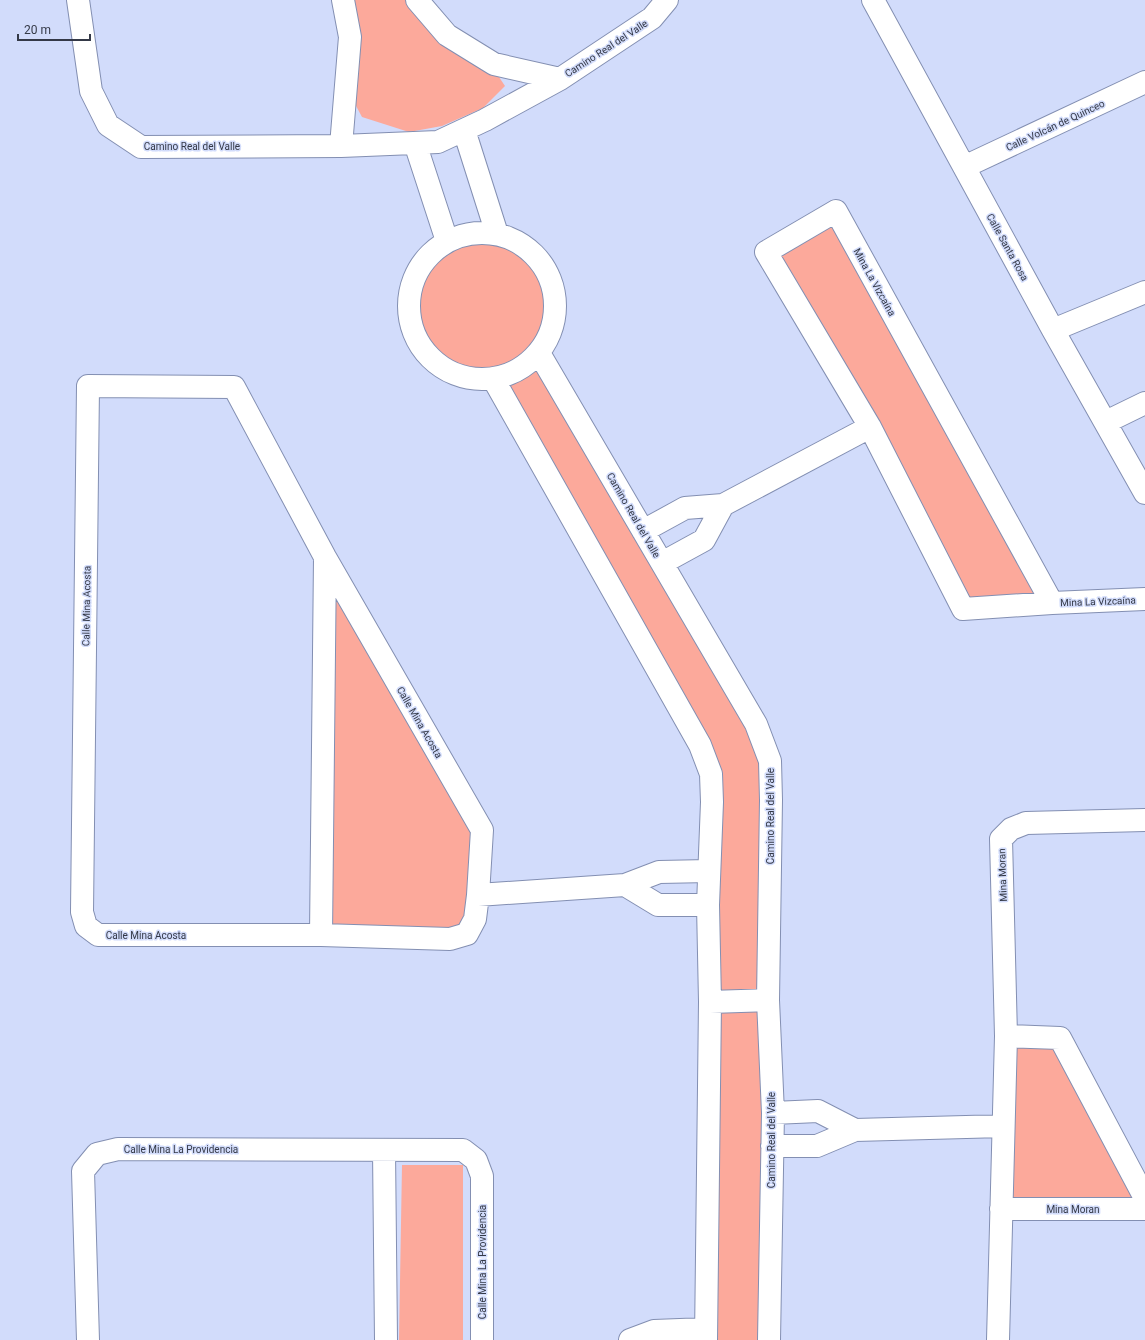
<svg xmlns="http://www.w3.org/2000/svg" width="1145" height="1340" font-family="Roboto,sans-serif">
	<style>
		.green { fill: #fca99b }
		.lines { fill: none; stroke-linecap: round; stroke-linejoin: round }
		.minor-casing { stroke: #838fb2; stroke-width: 24 }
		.minor { stroke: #fff; stroke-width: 22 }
		.labels { text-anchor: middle; stroke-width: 3; stroke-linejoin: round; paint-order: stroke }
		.street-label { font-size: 10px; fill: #343947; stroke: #d2dcfb }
	</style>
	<rect width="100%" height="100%" fill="#d2dcfb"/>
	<!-- green -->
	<path class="green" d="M352,0H414L491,65L505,86L483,108L442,126L409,132L362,117L348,91Z
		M836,211L1052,603L963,609L766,252Z
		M470,233C477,233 484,232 491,233C530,236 557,273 556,310C555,326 547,340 539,353L770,761L769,1340H706L711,774L494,380C476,378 457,377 442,367C403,341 398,284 432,253C443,242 456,238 470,233Z
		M325,557L482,830L467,934L321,935Z
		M1006,1036L1060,1038L1145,1198L1001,1209Z
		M402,1165H463V1340H399Z"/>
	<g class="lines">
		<!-- minor casing -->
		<g class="minor-casing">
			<path id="minor" d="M78,0L91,91L108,125L141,147L341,146L438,142L485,120L560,79L652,18L667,0
				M417,0L447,35L494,64L560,79
				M873,0L1053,330L1145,493
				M464,130L497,234
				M415,143L447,241
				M341,146L350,37L343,0
				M964,167L1145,82
				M409 306a73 73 0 1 1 146 0a73 73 0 1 1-146 0Z
				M1053,330L1145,292
				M539,353L756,724L770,761L771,800L768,1000L773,1113L769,1340
				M494,380L700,745L711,774L712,802L708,905L710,1002L706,1340
				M88,386L234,387L325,557L482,830L478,895L475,919L467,934L450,939L321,935H98L86,926L82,912Z
				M1106,422L1145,403
				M723,505L870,427
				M643,531L685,508L723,505L704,540L662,563
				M1052,603L836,211L766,252L870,427L963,609L1052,603L1145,599
				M478,895L625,885
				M708,905H658L625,885L659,872L709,871
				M321,935L325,558
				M710,1002L768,1000
				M1006,1036L1060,1038L1145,1198
				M855,1130L1003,1126
				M772,1146H817L855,1130L818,1111L773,1113
				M384,1150L386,1340
				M1001,1209H1145
				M88,1340L83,1171L97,1154L118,1149L463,1150L476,1160L482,1176V1340
				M630,1340L654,1331L706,1329
				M998,1340L1006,1036L1001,839L1011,829L1026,823L1145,820"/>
		</g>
		<!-- minor -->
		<use href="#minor" class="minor"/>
	</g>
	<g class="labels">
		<!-- street labels -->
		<g class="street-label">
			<text transform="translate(606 48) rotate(-33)" y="4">Camino Real del Valle</text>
			<text transform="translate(1055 125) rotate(-25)" y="4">Calle Volcán de Quinceo</text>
			<text x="192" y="150">Camino Real del Valle</text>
			<text transform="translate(1008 247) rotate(61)" y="4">Calle Santa Rosa</text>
			<text transform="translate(875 282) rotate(61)" y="4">Mina La Vizcaína</text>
			<text transform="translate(634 515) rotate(60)" y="4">Camino Real del Valle</text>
			<text transform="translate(1098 601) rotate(-2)" y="4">Mina La Vizcaína</text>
			<text transform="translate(86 606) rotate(-89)" y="4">Calle Mina Acosta</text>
			<text transform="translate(420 722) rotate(60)" y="4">Calle Mina Acosta</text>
			<text transform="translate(770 816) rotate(-90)" y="4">Camino Real del Valle</text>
			<text transform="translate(1002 875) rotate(-92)" y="4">Mina Moran</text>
			<text x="146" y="939">Calle Mina Acosta</text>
			<text transform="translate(771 1140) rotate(-90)" y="4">Camino Real del Valle</text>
			<text x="181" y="1153">Calle Mina La Providencia</text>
			<text x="1073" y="1213">Mina Moran</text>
			<text transform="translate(482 1262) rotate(-90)" y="4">Calle Mina La Providencia</text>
		</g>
	</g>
	<!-- scale -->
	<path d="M18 34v6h72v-6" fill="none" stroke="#343947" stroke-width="2"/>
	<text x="24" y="34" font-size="12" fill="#343947" stroke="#d2dcfb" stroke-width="3" paint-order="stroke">20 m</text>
</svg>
